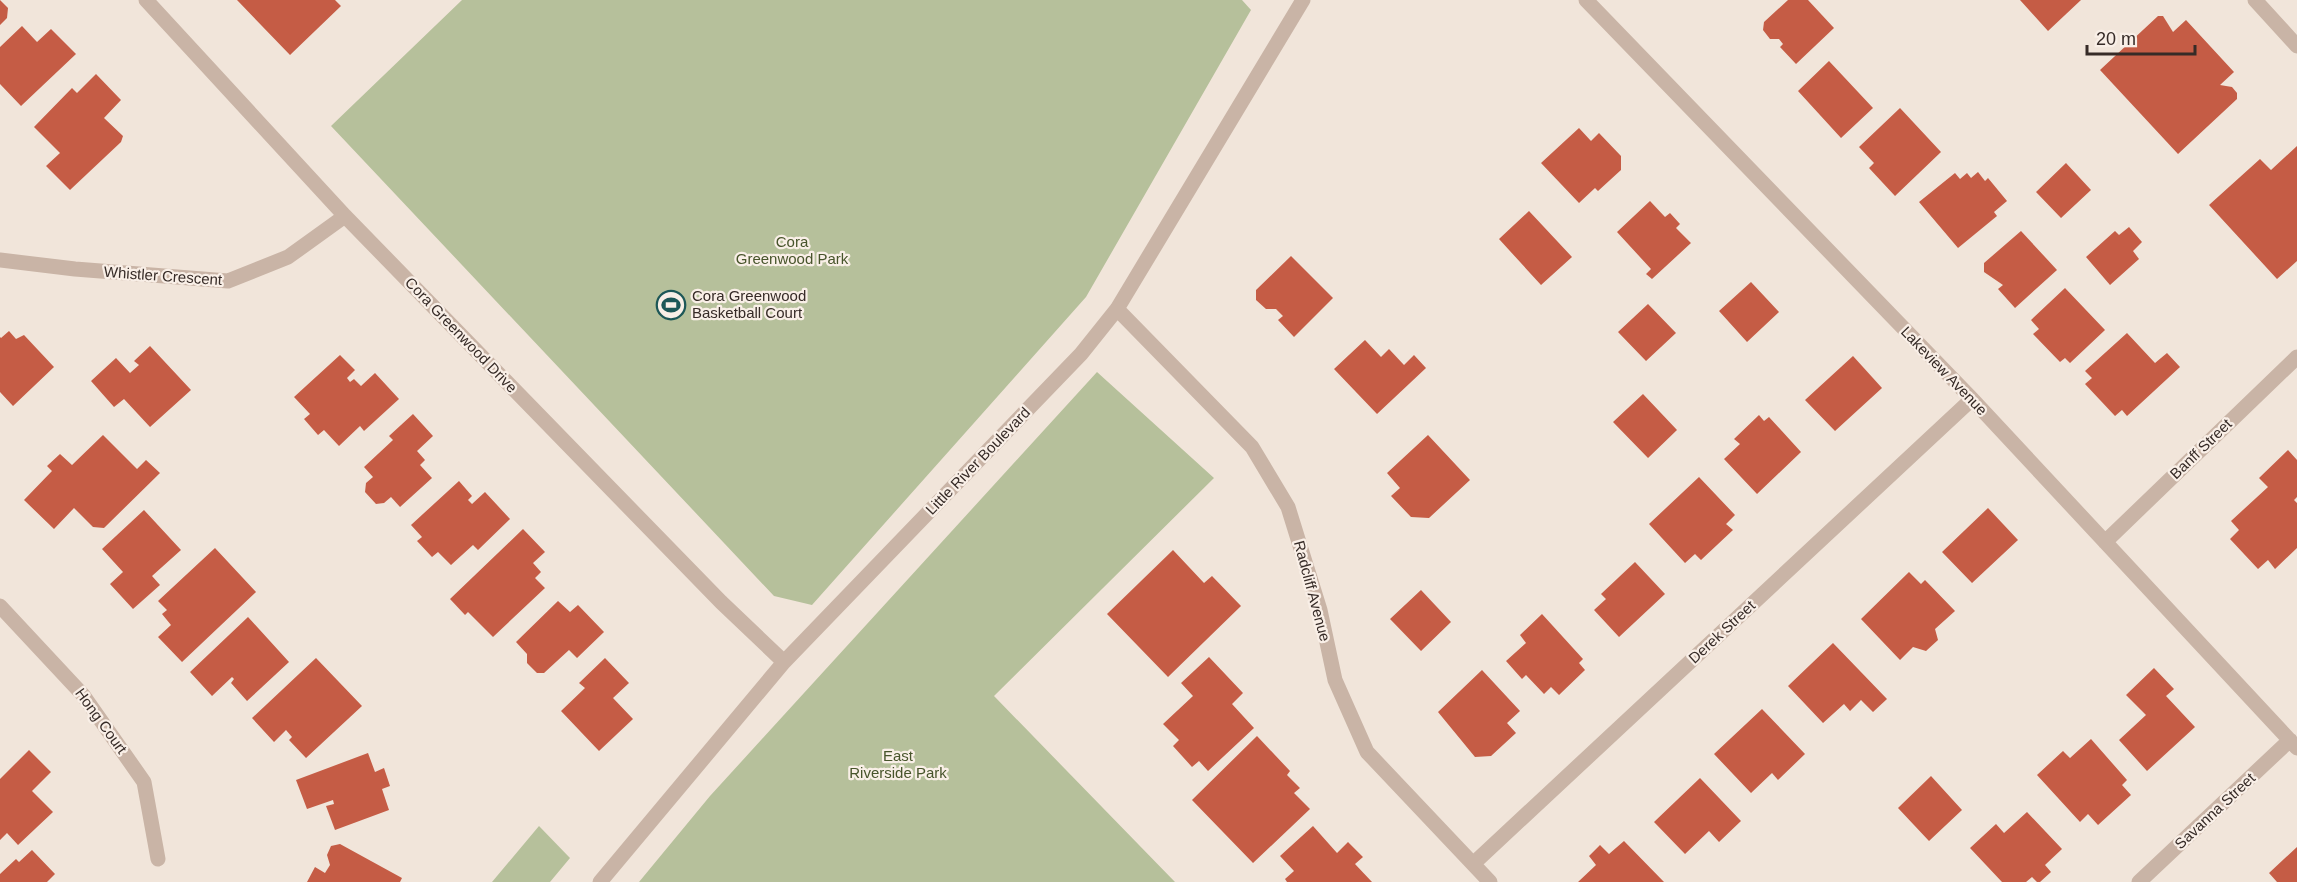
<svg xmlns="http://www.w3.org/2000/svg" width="2297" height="882" font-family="Helvetica,sans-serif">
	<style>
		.green { fill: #b6c09b }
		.building { fill: #c55c45 }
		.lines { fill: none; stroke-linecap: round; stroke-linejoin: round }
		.minor { stroke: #c9b4a6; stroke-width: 15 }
		.labels { text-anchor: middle; stroke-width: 4.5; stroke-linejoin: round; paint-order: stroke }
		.park-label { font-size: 15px; fill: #47542b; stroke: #f9efe7 }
		.street-label { font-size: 15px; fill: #362b27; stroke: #f9efe7 }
		.poi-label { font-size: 15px; fill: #362b27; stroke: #f9efe7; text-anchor: start }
	</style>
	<rect width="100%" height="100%" fill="#f1e5da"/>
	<!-- green -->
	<path class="green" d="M462,0H1242L1251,10L1086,297L812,605L774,596L331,126Z
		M1097,372L1214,478L994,696L1175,882H639L710,796Z
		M539,826L570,858L550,882H492Z"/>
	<!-- building -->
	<path class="building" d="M0,0L8,8L7,18L0,25Z
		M237,0H335L341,6L290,55Z
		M1788,0H1808L1834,28L1796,64L1780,47L1783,44L1779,39H1770L1763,30L1764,22Z
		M2020,0H2081L2048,31Z
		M2158,16H2163L2173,32L2186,20L2234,72L2220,85L2232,87L2237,93V99L2178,154L2100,70Z
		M22,26L37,42L51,29L76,54L21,106L0,84V47Z
		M1829,61L1873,108L1841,138L1798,91Z
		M96,74L121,100L104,118L123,136L121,142L70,190L46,166L60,153L34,127L72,88L77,93Z
		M1900,108L1941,152L1895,196L1869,168L1874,163L1859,147Z
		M1579,128L1591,141L1599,133L1621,156V170L1598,191L1595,188L1579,203L1541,163Z
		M2297,146V261L2277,279L2209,205L2260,159L2271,170Z
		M2066,163L2091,190L2061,218L2036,192Z
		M1978,172L1985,181L1988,178L2007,201L1994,212L1997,216L1958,248L1919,202L1955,173L1960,179L1967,173L1971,178Z
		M1650,201L1665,217L1670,213L1680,224L1676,228L1691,243L1652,279L1646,274L1651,269L1617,232Z
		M1529,211L1572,257L1541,285L1499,239Z
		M2129,227L2142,242L2133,251L2139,259L2110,285L2086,257L2115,231L2119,235Z
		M2021,231L2057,270L2015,308L1998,289L2003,285L1984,272V263Z
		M1291,256L1333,298L1294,337L1278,320L1283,316L1276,309H1266L1256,300V290Z
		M1751,282L1779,312L1747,342L1719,311Z
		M2065,288L2105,330L2070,363L2065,358L2060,362L2033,334L2039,329L2031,320Z
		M1648,304L1676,333L1646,361L1618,332Z
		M9,331L16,339L24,335L54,367L13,406L0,392V337L1,338Z
		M2127,333L2155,363L2167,353L2180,367L2127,416L2122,410L2115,416L2085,384L2092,378L2085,371Z
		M1365,340L1381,357L1389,349L1404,365L1414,355L1426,368L1377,414L1334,369Z
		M150,346L191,390L150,427L124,399L114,407L91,381L116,358L130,373L139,365L134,361Z
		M340,355L355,370L347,378L350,382L354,379L361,386L375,373L399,399L364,431L360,426L339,446L324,430L318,435L304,419L310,414L294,397Z
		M1853,356L1882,388L1835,431L1805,400Z
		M1643,394L1677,430L1648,458L1613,422Z
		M413,414L433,436L417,451L425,460L420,465L432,478L400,507L391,497L384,503L376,504L365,492L366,483L373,477L364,467L393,440L389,436Z
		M1759,415L1764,421L1769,417L1801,452L1757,494L1724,459L1740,444L1734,439Z
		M103,435L137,469L146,460L160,473L104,528L93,527L74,508L54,529L24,500L52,471L47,466L60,454L72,465Z
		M1428,435L1470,480L1429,518L1411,517L1391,496L1400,488L1387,473Z
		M2288,450L2297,460V497L2294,500L2297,503V548L2275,569L2268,560L2258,569L2230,539L2239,530L2231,521L2268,487L2259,478Z
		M1699,477L1735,515L1726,524L1733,530L1701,560L1695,554L1685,563L1649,524Z
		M459,481L472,496L468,500L472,504L485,492L510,519L478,550L473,545L451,565L438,552L432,557L417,541L422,537L411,525Z
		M1988,508L2018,540L1972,583L1942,552Z
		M144,510L181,550L152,576L160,585L133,609L110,584L123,572L102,549Z
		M523,529L545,552L533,563L541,572L535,578L545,588L493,637L468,612L465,615L450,599Z
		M215,548L256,592L182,662L158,637L171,625L162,614L167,610L158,601Z
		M1173,550L1204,583L1212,576L1241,606L1168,677L1107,614Z
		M1635,562L1665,594L1619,637L1594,610L1606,599L1601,594Z
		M1909,572L1921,584L1925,580L1955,611L1935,629L1938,640L1926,651L1913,647L1900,660L1861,619Z
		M1421,590L1451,622L1421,651L1390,619Z
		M558,601L570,612L578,605L604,632L577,658L569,650L544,673H537L527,663V654L516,642Z
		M1542,614L1583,659L1579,663L1585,670L1559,695L1551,687L1544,694L1526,675L1522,679L1506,661L1526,643L1520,635Z
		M248,617L289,662L247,701L231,683L234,679L232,677L212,696L190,672Z
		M1833,643L1887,699L1873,712L1861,700L1850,711L1844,704L1823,723L1788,686Z
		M1209,657L1243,693L1232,704L1254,728L1208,771L1199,761L1192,767L1173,746L1179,740L1163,724L1193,696L1181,683Z
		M316,658L362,706L306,758L289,740L292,737L286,730L274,742L252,718Z
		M605,658L629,683L613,698L633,719L599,751L561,711L585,688L579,683Z
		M2154,668L2174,689L2166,696L2195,727L2147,771L2119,740L2146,715L2126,695Z
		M1482,670L1520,711L1507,723L1516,733L1491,756L1475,757L1438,712Z
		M1762,709L1805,754L1778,780L1772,773L1751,793L1714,754Z
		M1257,736L1290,771L1287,775L1300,788L1294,793L1310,809L1253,863L1192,800Z
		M2091,739L2127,780L2122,785L2131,795L2098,825L2088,814L2080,822L2037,775L2063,751L2070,758Z
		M29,750L51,772L32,791L53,812L18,845L7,833L0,840V779Z
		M368,753L375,772L384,768L390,786L382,789L389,810L335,830L326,806L334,804L333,800L307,809L296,780Z
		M1931,776L1962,810L1929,841L1898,808Z
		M1700,778L1741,821L1719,842L1709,831L1685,854L1654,822Z
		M2027,812L2062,849L2045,865L2051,872L2040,882H2037L2032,877L2026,882H2002L1970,848L1996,824L2004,833Z
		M1313,826L1337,853L1348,842L1363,857L1355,864L1372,882H1287L1285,879L1294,871L1280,856Z
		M1624,841L1664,882H1578L1596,865L1589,856L1600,845L1609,854Z
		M340,844L402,878L400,882H307L315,867L325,873L330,865L327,855L331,846Z
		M2297,847V882H2277L2269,873Z
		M32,850L55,874L47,882H0V874L16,859L19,862Z"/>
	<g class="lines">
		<!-- minor -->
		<path class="minor" d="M146,0L345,216L721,602L784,662
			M1586,0L1972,399L2297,748
			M2255,0L2297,46
			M0,260L75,269L228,281L288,257L345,216
			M1117,309L1252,447L1288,507L1320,610L1335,680L1367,752L1490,882
			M2105,542L2297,357
			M0,606L83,695L144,782L158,859
			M1473,864L1972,399
			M600,882L784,662L1081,354L1117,309L1303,0
			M2139,882L2290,740"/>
	</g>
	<!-- icons -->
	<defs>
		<g id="stadium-ring" transform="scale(1.5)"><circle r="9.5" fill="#f9efe7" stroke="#1d5757" stroke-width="1.5"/><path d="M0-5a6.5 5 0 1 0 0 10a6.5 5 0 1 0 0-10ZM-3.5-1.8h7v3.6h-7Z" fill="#1d5757"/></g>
	</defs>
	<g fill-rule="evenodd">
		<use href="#stadium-ring" x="671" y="305"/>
	</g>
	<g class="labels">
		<!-- park labels -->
		<g class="park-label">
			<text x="792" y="247">Cora<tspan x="792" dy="17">Greenwood Park</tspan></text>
			<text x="898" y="761">East<tspan x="898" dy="17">Riverside Park</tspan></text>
		</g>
		<!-- street labels -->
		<g class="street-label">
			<text transform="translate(163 276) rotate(4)" y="5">Whistler Crescent</text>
			<text transform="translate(461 335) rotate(46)" y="5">Cora Greenwood Drive</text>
			<text transform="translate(1944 371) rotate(46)" y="5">Lakeview Avenue</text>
			<text transform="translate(2201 449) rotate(-44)" y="5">Banff Street</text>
			<text transform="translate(978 461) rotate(-46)" y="5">Little River Boulevard</text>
			<text transform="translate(1312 591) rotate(75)" y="5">Radcliff Avenue</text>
			<text transform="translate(1722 632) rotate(-43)" y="5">Derek Street</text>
			<text transform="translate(101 721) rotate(54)" y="5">Hong Court</text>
			<text transform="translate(2215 811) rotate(-43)" y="5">Savanna Street</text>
		</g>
		<!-- poi labels -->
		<g class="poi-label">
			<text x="692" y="301">Cora Greenwood<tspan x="692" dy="17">Basketball Court</tspan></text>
		</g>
	</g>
	<!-- scale -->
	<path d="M2087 45v9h108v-9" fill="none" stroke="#362b27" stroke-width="3"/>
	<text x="2096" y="45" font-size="18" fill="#362b27" stroke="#f9efe7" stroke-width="4.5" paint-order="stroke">20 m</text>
</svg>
